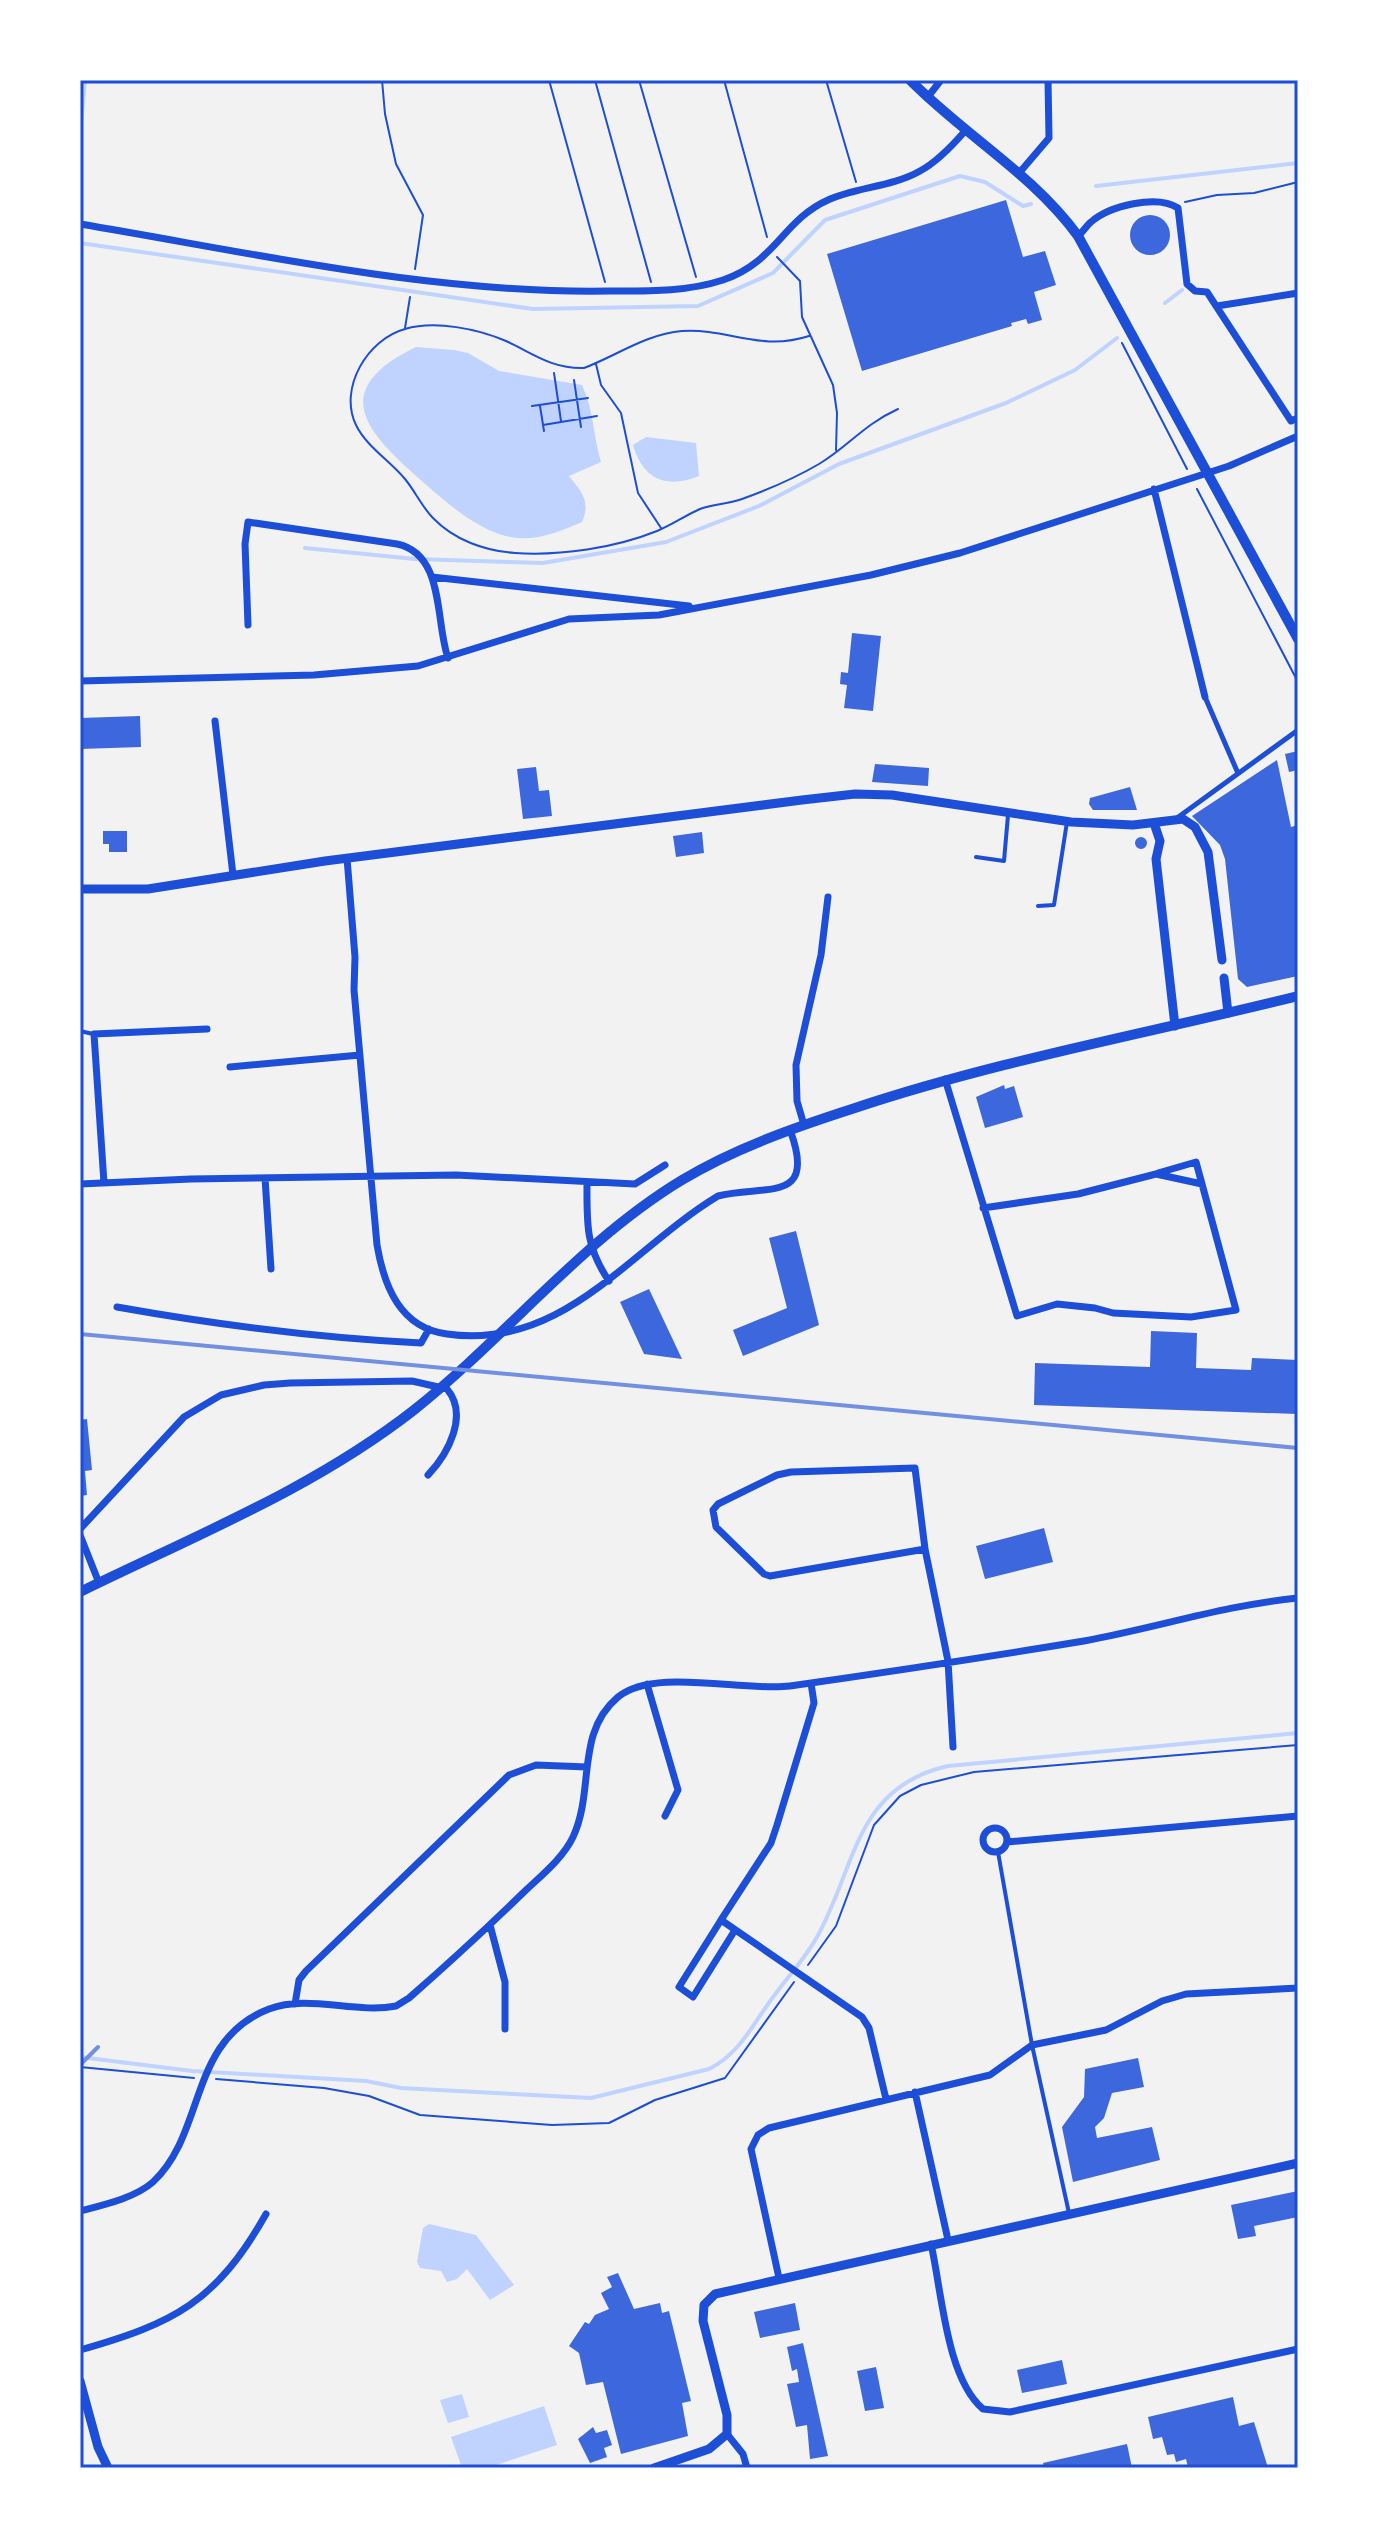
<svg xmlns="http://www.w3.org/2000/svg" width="1378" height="2548" font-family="'Playfair Display',serif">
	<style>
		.water { fill: #bfd3fe }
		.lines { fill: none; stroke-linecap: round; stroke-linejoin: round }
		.stream { stroke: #bfd3fe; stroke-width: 4 }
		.building { fill: #3d67dc }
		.path { stroke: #1d4ed8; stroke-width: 2 }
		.service { stroke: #1d4ed8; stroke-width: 4 }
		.pedestrian { stroke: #1d4ed8; stroke-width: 5 }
		.minor { stroke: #1d4ed8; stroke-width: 7 }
		.tertiary { stroke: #1d4ed8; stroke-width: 9 }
		.secondary { stroke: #1d4ed8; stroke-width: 10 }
		.rail { stroke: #7290e2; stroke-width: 4 }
		.neatline { fill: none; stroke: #1d4ed8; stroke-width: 3 }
	</style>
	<rect width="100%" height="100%" fill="#f2f2f2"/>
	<!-- water -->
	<path class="water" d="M416,347L454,350L468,353L499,371L582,385C594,410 593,436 601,462L569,476C582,492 591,502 582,522C561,531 540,540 517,538C483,535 448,504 423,482C368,434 325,391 416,347Z
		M646,437L696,443L699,476C667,489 643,480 633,445Z
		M429,2224L476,2235L514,2285L490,2300L467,2269L457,2279L447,2282L441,2271L420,2268L417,2262L423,2228Z
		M462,2394L469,2417L448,2423L440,2400Z
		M544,2406L557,2445L487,2468H462L451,2437Z"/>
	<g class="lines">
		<!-- stream -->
		<path class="stream" d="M80,134L85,80
			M1096,186L1298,163
			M80,243L533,309L698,306L773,273L825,220L960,176L985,182L1023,206L1031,204
			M1165,303L1182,290
			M305,548L415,559L543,563L666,542L759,506L839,464L1006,403L1075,370L1117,338
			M80,2057L192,2071L366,2081L401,2088L591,2098L709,2069C736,2056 750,2030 766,2007C782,1983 803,1962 817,1937C856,1868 854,1787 948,1766L1298,1733"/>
	</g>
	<!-- building -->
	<path class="building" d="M1006,200L1023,257L1045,251L1056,285L1034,292L1042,320L1028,324L1026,319L1011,323L1012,326L862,371L827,254Z
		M1130 235a20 20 0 1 1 40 0a20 20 0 1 1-40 0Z
		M852,633L881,636L873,711L844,708L847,685L840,684L841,672L848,673Z
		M140,716L141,747L80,749V718Z
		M1298,751V770L1289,772L1285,754Z
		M1277,760L1291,827L1298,825V976L1247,987L1238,979L1225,859L1220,845L1192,816Z
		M875,764L929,768L928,786L872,782Z
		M536,767L539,791L549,790L552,816L523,819L517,769Z
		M1130,787L1137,810H1093L1089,804L1090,798Z
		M103,831H127V852H109V844H103Z
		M702,832L704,853L676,857L673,836Z
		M1135 843a6 6 0 1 1 12 0a6 6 0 1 1-12 0Z
		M1004,1085L1005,1089L1014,1086L1023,1117L985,1128L976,1097Z
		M796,1231L819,1325L743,1356L733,1330L787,1308L769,1238Z
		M649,1289L682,1359L644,1354L620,1302Z
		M1151,1331L1197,1333L1196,1368L1251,1370L1252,1358L1298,1360L1297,1414L1034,1405L1035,1363L1150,1367Z
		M87,1419L92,1470L85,1471L87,1495L80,1496V1420Z
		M1044,1528L1053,1562L985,1579L976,1546Z
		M1138,2058L1144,2087L1112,2093L1104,2118L1095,2127L1097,2138L1152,2127L1160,2160L1073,2182L1062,2127L1084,2097L1085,2069Z
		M1298,2191V2217L1254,2226L1256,2236L1238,2239L1231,2205Z
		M618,2273L634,2309L660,2303L662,2313L669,2311L691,2401L682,2403L688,2436L621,2454L603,2382L586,2385L579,2353L569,2346L585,2322L589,2324L595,2315L609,2309L601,2293L612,2287L607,2277Z
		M795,2303L800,2330L760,2338L754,2312Z
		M803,2343L828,2456L810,2459L807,2425L796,2427L787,2384L799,2382L797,2369L792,2371L787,2347Z
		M1062,2360L1067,2384L1022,2393L1017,2370Z
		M876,2367L884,2408L865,2411L857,2371Z
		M1233,2397L1239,2426L1254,2422L1268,2468H1188L1186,2459L1176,2462L1174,2454L1167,2455L1162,2437L1153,2439L1148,2417Z
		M593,2427L596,2433L607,2430L612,2445L604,2448L607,2457L590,2463L578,2439Z
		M1127,2444L1132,2468H1044L1043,2463Z"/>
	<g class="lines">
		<!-- path -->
		<path class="path" d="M382,80L385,114L396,164L423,215L415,269
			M549,80L605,282
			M595,80L651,282
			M639,80L696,277
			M724,80L767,237
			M826,80L856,182
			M1185,202L1217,195L1254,193L1298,182
			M777,257L800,281L802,317L833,385L837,413L836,450
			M405,328L410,297
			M809,336C760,352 728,328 682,331C646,334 616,356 584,368C552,369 534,354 506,341C478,329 435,320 405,329C368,339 338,388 356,425C366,446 390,461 405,479C415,491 422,507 433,518C454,540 485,551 515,553C560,556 615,548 657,531C672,525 686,515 700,509C713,504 728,504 742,499C767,490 795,478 819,464C849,446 863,425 898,409
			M1122,343L1187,469
			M596,364L601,385L621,413L638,493L661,528
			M554,373L561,421
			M574,380L581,427
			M532,406L588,398
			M540,406L544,431
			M543,425L597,416
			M1197,489L1298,682
			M808,1965L836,1926L874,1825L900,1796L921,1785L974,1772L1298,1745
			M80,2067L194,2078
			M216,2079L324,2088L369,2096L420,2115L552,2125L609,2123L655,2100L725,2078L794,1982"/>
		<!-- service -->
		<path class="service" d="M976,857L1004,861L1008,815
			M1038,906L1054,905L1067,822
			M80,1031L93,1034
			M998,1852L1032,2045L1069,2213"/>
		<!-- pedestrian -->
		<path class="pedestrian" d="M1205,697L1237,771
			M1177,818L1298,730"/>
		<!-- minor -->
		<path class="minor" d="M927,98L941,80
			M1020,172L1049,138L1048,80
			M80,224C254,253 432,294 609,291C647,291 687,292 723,280C775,263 783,220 828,200C856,187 892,187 920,171C937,162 952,146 965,131
			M1078,236C1083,232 1086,226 1091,222C1109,206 1157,194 1178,208L1187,284L1195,291L1207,292L1291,421L1298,418
			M1217,306L1298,293
			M1154,489L1205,697
			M432,577L689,606
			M248,625L245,544L248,522L397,544C445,554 435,621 448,658
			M80,681L314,675L418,666L569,619L659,615L871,575L960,553L1229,466L1298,436
			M215,721L233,875
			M347,858L355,957L354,990L377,1245C384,1286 400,1328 447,1334C563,1351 630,1249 718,1196C764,1184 818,1205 790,1130
			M230,1067L360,1055
			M945,1079L1017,1316L1057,1304L1095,1308L1113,1313L1191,1317L1236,1310L1202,1184L1156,1174L1078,1194L983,1208
			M804,1125L797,1101L796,1065L821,955L828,897
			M1158,1173L1196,1162L1202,1184
			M265,1178L271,1269
			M587,1182C587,1223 585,1246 609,1281
			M104,1183L94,1034L207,1029
			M80,1184L191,1179L456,1175L635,1184L665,1165
			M117,1307C218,1325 319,1338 421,1343L429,1329
			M80,1529L184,1417L221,1395L264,1385L290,1383L412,1381L447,1389C469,1415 448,1454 428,1475
			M80,1535L99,1583
			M925,1549L770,1576L764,1574L716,1527L713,1510L718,1504L777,1475L791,1472L915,1468L925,1549L948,1661L953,1747
			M811,1683L814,1703L777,1825L771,1843L721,1920L862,2017L869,2028L886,2099
			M647,1684L678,1790L665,1816
			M983 1840a12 12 0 1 1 24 0a12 12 0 1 1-24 0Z
			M1007,1842L1298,1816
			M721,1920L679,1987L693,1997L735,1930
			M490,1925L505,1982V2029
			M295,2004L299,1980L306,1971L509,1775L536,1765L587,1767
			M915,2092L948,2240
			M80,2211C103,2205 135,2198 153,2182C206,2133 188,2040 269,2009C308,1994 355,2014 396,2006L409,1998C449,1963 487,1928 525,1891C542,1875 563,1858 573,1837C595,1790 575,1733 618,1697C655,1667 742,1692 790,1686C888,1672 987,1657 1084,1641C1156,1628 1225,1605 1298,1598
			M931,2244C942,2292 946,2377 983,2409L1010,2412L1298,2349
			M779,2278L751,2149L758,2135L769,2128L990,2075L1032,2045L1106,2030L1162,2001L1186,1994L1298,1988
			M80,2350C175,2323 216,2302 266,2214
			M727,2434L743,2454L747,2468"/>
		<!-- tertiary -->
		<path class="tertiary" d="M1154,823L1160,841L1156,859L1175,1026
			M80,889H148L325,861L802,800L855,794L892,795L1071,822L1133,825L1183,819L1195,827L1208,852L1222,960
			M1224,978L1228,1013
			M80,2381L98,2447L108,2468
			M654,2468L709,2449L727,2434V2415L703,2321L704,2305L715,2294L1298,2163"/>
		<!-- secondary -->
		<path class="secondary" d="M910,80C964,135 1032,173 1078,236L1298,639
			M80,1592C194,1536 313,1489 414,1410C506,1337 581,1241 682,1180C735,1148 796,1127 855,1108C999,1060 1150,1033 1298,996"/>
		<!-- rail -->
		<path class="rail" d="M80,1334L1298,1448
			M80,2065L98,2047"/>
	</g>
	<!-- border -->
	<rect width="1378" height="2548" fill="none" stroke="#ffffff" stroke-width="164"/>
	<rect x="82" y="82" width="1214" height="2384" class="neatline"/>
</svg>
